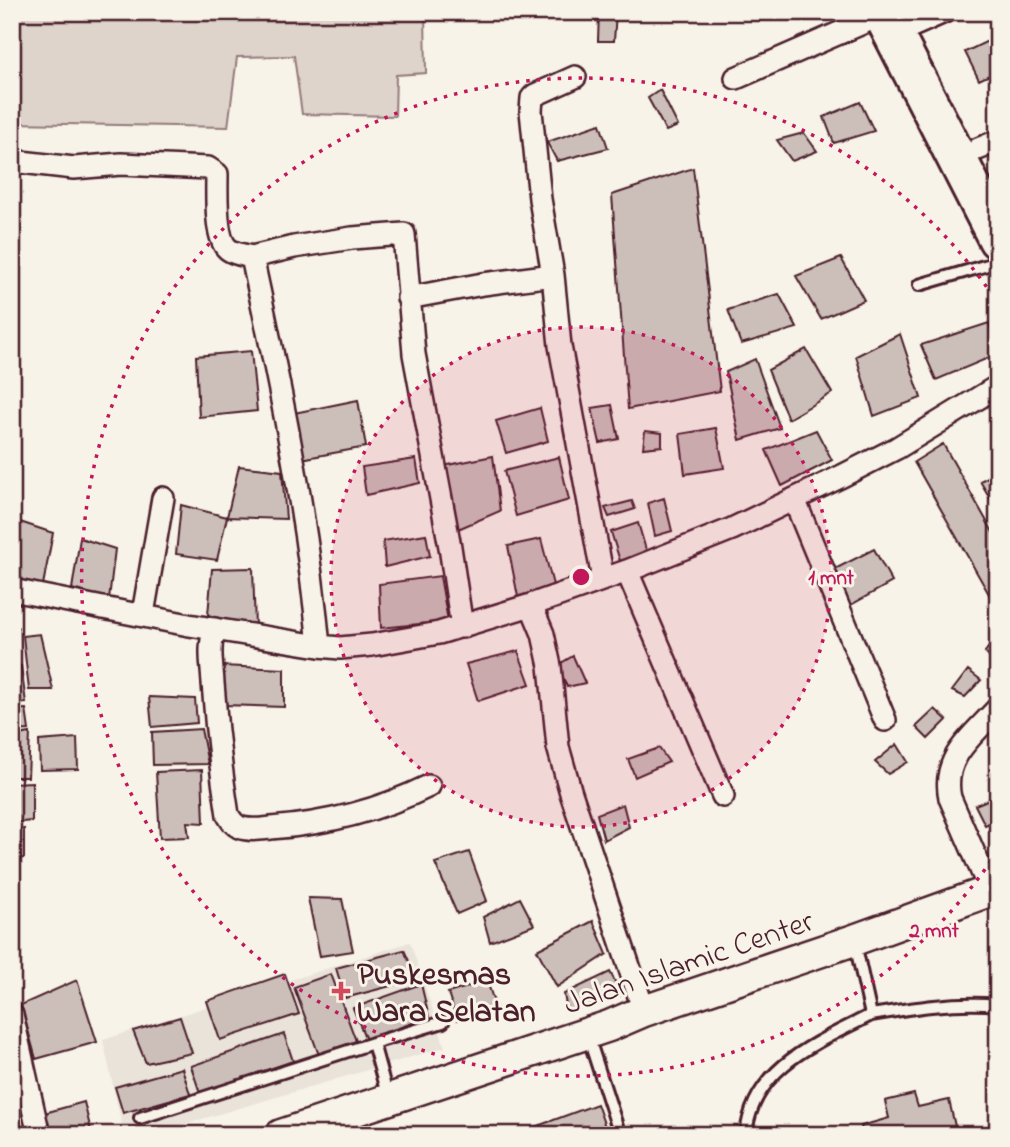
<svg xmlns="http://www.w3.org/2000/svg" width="1010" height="1147" font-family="'Indie Flower',sans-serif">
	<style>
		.built { fill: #eae3da }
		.green { fill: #ded4cc; stroke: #947a7c; stroke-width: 2 }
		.building { fill: #ccbfb9; stroke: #4a1f2b; stroke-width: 2 }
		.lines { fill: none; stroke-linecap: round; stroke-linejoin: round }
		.lane-casing { stroke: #4a1f2b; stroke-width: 16 }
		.street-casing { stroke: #4a1f2b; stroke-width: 26 }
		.secondary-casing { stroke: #4a1f2b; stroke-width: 35 }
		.highway-casing { stroke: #4a1f2b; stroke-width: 44 }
		.lane { stroke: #f7f3e8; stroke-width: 10 }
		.street { stroke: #f7f3e8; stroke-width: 21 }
		.secondary { stroke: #f7f3e8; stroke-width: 30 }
		.highway { stroke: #f7f3e8; stroke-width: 38 }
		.ring { fill: none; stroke: #c2185b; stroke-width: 3.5; stroke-dasharray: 3.5 7 }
		.poi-dot { fill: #d1495b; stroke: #f7f3e8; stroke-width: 2.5 }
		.labels { text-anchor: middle; stroke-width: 6; stroke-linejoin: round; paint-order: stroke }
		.street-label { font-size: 32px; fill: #4a1f2b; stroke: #f7f3e8 }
		.poi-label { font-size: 32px; font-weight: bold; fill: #4a1f2b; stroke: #f7f3e8; text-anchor: start }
		.centre { fill: #c2185b; stroke: #f7f3e8; stroke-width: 3.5 }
		.ring-label { font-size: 21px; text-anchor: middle; font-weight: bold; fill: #c2185b; stroke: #f7f3e8; stroke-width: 6; stroke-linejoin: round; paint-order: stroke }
	</style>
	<rect width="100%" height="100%" fill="#f7f3e8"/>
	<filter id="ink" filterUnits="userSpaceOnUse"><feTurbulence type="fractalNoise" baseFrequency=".0143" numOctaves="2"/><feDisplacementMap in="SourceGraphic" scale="14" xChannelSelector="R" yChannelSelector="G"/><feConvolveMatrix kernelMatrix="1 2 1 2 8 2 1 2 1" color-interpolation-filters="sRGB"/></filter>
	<g filter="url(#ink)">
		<!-- built -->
		<path class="built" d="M410,942L445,1047L148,1135H124L103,1040Z"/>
		<!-- green -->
		<path class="green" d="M12,12H425L426,73L396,75L395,116L302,114L294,56L237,57L228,127L12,123Z"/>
		<!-- building -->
		<path class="building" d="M599,12H616L614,41H598Z
			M996,37L998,41V71L979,80L965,52Z
			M660,90L678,126L666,131L648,98Z
			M860,102L874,131L834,143L824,117Z
			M600,124L608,148L557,161L547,142Z
			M804,133L817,151L792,161L777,140Z
			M693,168L720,391L628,409L612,195Z
			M841,258L864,300L821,319L796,276Z
			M779,294L797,328L741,344L728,310Z
			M989,323L998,354L936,380L921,345Z
			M900,334L921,398L874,416L856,356Z
			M806,349L832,393L788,419L768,370Z
			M251,351L257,411L199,417L196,356Z
			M755,359L780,428L740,440L726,372Z
			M358,400L366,447L301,459L294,413Z
			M612,405L619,439L600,443L592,408Z
			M540,408L548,441L506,453L496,421Z
			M716,428L724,468L685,474L680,434Z
			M816,430L832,460L782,486L766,450Z
			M645,431L662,433V446L643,448Z
			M943,444L998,541V610L914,462Z
			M493,456L500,511L458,529L443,466Z
			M559,457L569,500L516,516L504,471Z
			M416,459L420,483L366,495L362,467Z
			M239,466L282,471L286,519L227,517Z
			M998,472V512L980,481Z
			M664,498L672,531L655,536L648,503Z
			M632,501L635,509L609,517L605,508Z
			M181,505L227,517L217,560L176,554Z
			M20,522L53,533L43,585L16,581Z
			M638,523L647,553L620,561L611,532Z
			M426,534L430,556L385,567L383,541Z
			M80,538L115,549L109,599L72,589Z
			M541,539L553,585L518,597L508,546Z
			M874,549L892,582L847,607L833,570Z
			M253,568L255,628L208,615L212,569Z
			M440,576L448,621L381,628L379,584Z
			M12,627H18L17,662H12Z
			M40,634L53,690H29L23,636Z
			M998,635V662L995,665L985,652Z
			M518,651L530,684L478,701L466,664Z
			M573,656L585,683L567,687L558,665Z
			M21,666L26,703L12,704V667Z
			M222,666L284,669V707L223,705Z
			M968,670L981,680L965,697L952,691Z
			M149,697L195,699L197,723L152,727Z
			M26,709L29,730L12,731V710Z
			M935,709L947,720L928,739L916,727Z
			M201,729L208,764L153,765L152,732Z
			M30,733L28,777H12V736Z
			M77,738L78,769L40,770L39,741Z
			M897,744L908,762L888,774L875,762Z
			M659,748L669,762L635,777L628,759Z
			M202,770L204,823L187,822L189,837L160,838L156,772Z
			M32,782V821L12,823V783Z
			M997,796L998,820L985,825L975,805Z
			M623,804L629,827L604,840L597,814Z
			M24,829V858L12,859V831Z
			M469,852L487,901L457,914L435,863Z
			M308,898L342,899L353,951L320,956Z
			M520,898L534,925L490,942L483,917Z
			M593,921L607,954L557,987L537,950Z
			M404,950L417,979L345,998L336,968Z
			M610,972L622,995L567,1011L564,994Z
			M285,974L299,1014L220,1040L207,1001Z
			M331,974L356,1041L319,1055L294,987Z
			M77,980L97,1042L36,1059L21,1005Z
			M487,981L496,1008L457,1020L448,993Z
			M421,984L429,1017L366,1040L353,1008Z
			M180,1017L192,1053L146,1063L133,1031Z
			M284,1034L293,1061L200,1093L191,1066Z
			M182,1068L190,1094L123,1113L115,1087Z
			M914,1094L918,1107L949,1100L957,1135H863L861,1126L889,1118L885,1101Z
			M84,1102L92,1135H46L41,1114Z
			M597,1104L608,1135H513Z"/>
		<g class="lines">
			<!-- lane casing -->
			<g class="lane-casing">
				<path id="lane" d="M919,285L998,262
					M871,1015C913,1008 955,1001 998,1005
					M588,1036L620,1135
					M373,1043L443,1022
					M140,1118L373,1043L388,1098
					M746,1135C752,1067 818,1042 871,1015L855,943"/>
			</g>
			<!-- street casing -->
			<g class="street-casing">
				<path id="street" d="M894,34L944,12
					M575,77L535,95L532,98L531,111L540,199L553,275L560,346L603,579
					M736,78L883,14
					M978,149L998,141
					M12,161L74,168L121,164L208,168L217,174C217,192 215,234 226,247C232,254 244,255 252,257C280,386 307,515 319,646
					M252,257L294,247L352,238L404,234L414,354L450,547L462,627
					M408,298L483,284L553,275
					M794,499L885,720
					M627,571L723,796
					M12,590L189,625L319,646L340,648L372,645L439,633L531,605L627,571L732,529L842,476L897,448L998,386
					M531,605L543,634L550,666L558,747L571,793L644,1011
					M143,614L163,498
					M215,629C208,646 212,665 213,683C216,728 221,771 228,815C231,820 233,824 239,827C248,831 261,829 271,828C325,824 380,810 429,786
					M990,890L950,798C941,757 973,736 998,708
					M12,1015L39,1135"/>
			</g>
			<!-- secondary casing -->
			<g class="secondary-casing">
				<path id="secondary" d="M281,1135L609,1026L644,1011L854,940L998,888"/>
			</g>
			<!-- highway casing -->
			<g class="highway-casing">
				<path id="highway" d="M882,12L998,239"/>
			</g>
			<!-- lane -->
			<use href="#lane" class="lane"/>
			<!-- street -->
			<use href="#street" class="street"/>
			<!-- secondary -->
			<use href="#secondary" class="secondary"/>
			<!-- highway -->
			<use href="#highway" class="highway"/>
		</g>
	</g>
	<!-- distance rings -->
	<circle cx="581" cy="577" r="250" fill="#c2185b" fill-opacity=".12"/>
	<g class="ring">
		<circle cx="581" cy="577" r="250"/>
		<path d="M997 852A499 499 0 1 1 997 302"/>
	</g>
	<!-- markers -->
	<path class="poi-dot" d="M337.5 980.5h7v7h7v7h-7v7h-7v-7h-7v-7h7z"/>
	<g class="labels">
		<!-- street labels -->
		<g class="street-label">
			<text transform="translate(688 961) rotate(-19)" y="11">Jalan Islamic Center</text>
		</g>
		<!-- poi labels -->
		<g class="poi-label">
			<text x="357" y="984">Puskesmas<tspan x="357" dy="37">Wara Selatan</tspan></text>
		</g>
	</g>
	<circle cx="581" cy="577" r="10" class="centre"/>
	<g class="ring-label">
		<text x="831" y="584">1 mnt</text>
		<text x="934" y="937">2 mnt</text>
	</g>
	<!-- margin -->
	<rect width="1010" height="1147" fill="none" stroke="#f7f3e8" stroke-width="42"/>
	<rect x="21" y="21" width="968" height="1105" fill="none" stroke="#4a1f2b" stroke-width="2.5" filter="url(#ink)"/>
</svg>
